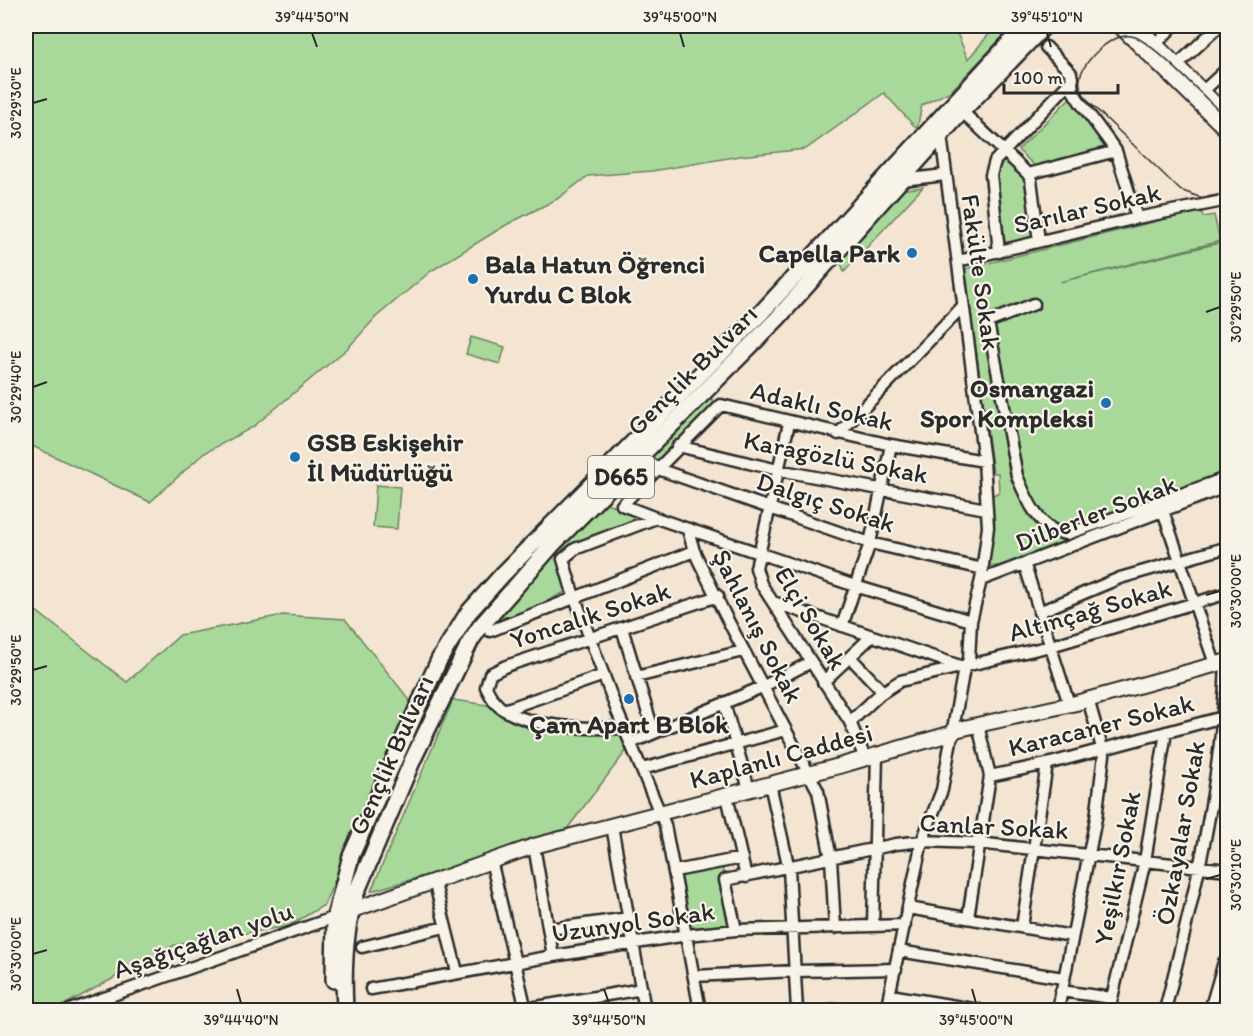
<svg xmlns="http://www.w3.org/2000/svg" width="1253" height="1036" font-family="Itim,sans-serif">
	<style>
		.green { fill: #a8d99a; stroke: #6a8262; stroke-width: 1.5 }
		.lines { fill: none; stroke-linecap: round; stroke-linejoin: round }
		.minor-casing { stroke: #2b2b2b; stroke-width: 15 }
		.major-casing { stroke: #2b2b2b; stroke-width: 18 }
		.highway-casing { stroke: #2b2b2b; stroke-width: 20 }
		.minor { stroke: #f7f3e8; stroke-width: 10 }
		.major { stroke: #f7f3e8; stroke-width: 14 }
		.highway { stroke: #f7f3e8; stroke-width: 15 }
		.tram { stroke: #2b2b2b; stroke-width: 1.5 }
		.ticks { fill: none; stroke: #2b2b2b; stroke-width: 2 }
		.poi-dot { fill: #1f6fb2; stroke: #f7f3e8; stroke-width: 2 }
		.labels { text-anchor: middle; stroke-width: 4.5; stroke-linejoin: round; paint-order: stroke }
		.shield { fill: #f7f3e8; stroke: #686764; stroke-width: 1.5 }
		.shield-label { font-size: 24px; font-weight: bold; fill: #2b2b2b }
		.street-label { font-size: 26px; fill: #2b2b2b; stroke: #f7f3e8 }
		.poi-label { font-size: 26px; font-weight: bold; fill: #2b2b2b; stroke: #f7f3e8; text-anchor: end }
		.neatline { fill: none; stroke: #2b2b2b; stroke-width: 2 }
		.ticks-label { font-size: 15px; text-anchor: middle; fill: #2b2b2b }
	</style>
	<rect width="100%" height="100%" fill="#f4e5d2"/>
	<filter id="ink" filterUnits="userSpaceOnUse"><feTurbulence type="fractalNoise" baseFrequency=".0167" numOctaves="2"/><feDisplacementMap in="SourceGraphic" scale="12" xChannelSelector="R" yChannelSelector="G"/><feConvolveMatrix kernelMatrix="1 2 1 2 8 2 1 2 1" color-interpolation-filters="sRGB"/></filter>
	<g filter="url(#ink)">
		<!-- green -->
		<path class="green" d="M26,26H954L968,59L996,26H1013L951,91L922,105L917,129L884,93L806,149L740,156L652,171L588,176L557,199L506,225L431,271L376,317L348,348L253,427L203,454L150,502L26,443Z
			M1071,97L1111,148L1036,167L1018,150Z
			M1004,161L1023,175L1027,182L1033,239L1005,244L997,174L999,165Z
			M923,187L844,272L839,257L900,190Z
			M1201,210L1203,217L1214,215L1220,241L1060,282L1227,241V481C1178,498 1129,515 1080,534C1056,543 1014,569 989,566L993,495L999,492L998,473H993L965,269Z
			M471,337L505,347L500,364L466,354Z
			M708,396L716,403L658,462L648,457Z
			M376,485L400,487L397,529L373,527Z
			M604,502L643,517L570,546L559,556L553,553Z
			M552,554L558,556L567,591C547,600 515,622 494,616Z
			M26,603L127,682L180,635L283,615L345,619L412,703L324,905L289,926L175,945L64,1005L51,1010H26Z
			M453,700L487,705L534,732L620,734L626,751L567,829L483,859L371,891Z
			M721,862L736,930L687,935L675,871Z"/>
		<g class="lines">
			<!-- minor casing -->
			<g class="minor-casing">
				<path id="minor" d="M1155,45L1173,26
					M1176,66L1219,26
					M1202,92L1228,68
					M968,117L1028,174L1031,180L1039,241
					M1116,151L1137,218
					M1028,174L1116,151L1080,102L1073,91L1071,73L1046,47
					M902,180L945,175
					M999,252L991,175L995,161L1073,79
					M958,261L1137,218L1228,200
					M1034,304L988,322L1017,476C1026,498 1040,532 1067,534L1160,502L1215,664
					M1225,310L1228,317
					M789,423L756,568L761,584L850,722L865,758
					M838,434L963,306
					M678,446L778,470L986,509
					M640,457L658,469L870,543L983,569
					M1160,502L1228,477
					M656,518L622,505L721,405L891,445L984,461
					M688,530L694,551L725,615L818,791L831,859L835,928
					M1025,566L1069,704
					M981,580L1228,486
					M773,602L963,667
					M1039,612L1120,578L1228,547
					M842,626L870,543L891,445
					M622,628L654,733
					M490,631L694,551
					M850,657L883,692
					M636,677L743,651
					M823,682L871,637
					M724,703L749,789
					M504,710L604,675
					M850,722L880,694L900,681L1051,646L1228,593
					M624,728C592,729 535,728 506,711C496,706 491,697 486,687L490,674L506,666L718,596
					M631,743L762,687L811,662
					M642,769L786,730
					M990,776L1047,764L1223,717
					M770,784L789,869L797,1010
					M727,796L746,877
					M612,826L645,1010
					M534,846L553,956
					M491,860L526,1010
					M675,871L742,858
					M434,880L457,972
					M908,908L1072,936
					M968,918L990,776L978,725
					M873,926L877,754
					M1022,927L1047,764
					M550,929L629,918
					M736,930L725,880L896,844L922,841L977,843L1228,870
					M362,947L445,927
					M899,951L1063,978
					M694,976L795,971L896,969
					M371,989L553,956L687,935L736,930L905,925
					M1061,991L1112,998
					M890,995L979,1010
					M525,1009L642,989
					M70,1010L341,915
					M700,1010L665,825L617,711L572,590L563,559L575,549L656,518L855,586L971,621
					M831,1010L887,1008
					M886,1010L922,841L942,790L964,668L969,660L971,621L981,580L988,527L984,461L941,135
					M1058,1010L1096,818L1104,755L1088,699
					M1109,1010L1145,861L1166,732
					M1165,1010C1194,897 1223,779 1226,661
					M1210,1010L1224,962L1228,961"/>
			</g>
			<!-- major casing -->
			<g class="major-casing">
				<path id="major" d="M1120,26L1228,131
					M1137,26L1228,117
					M350,911L534,846L839,766L953,733L955,730L1076,703L1228,661"/>
			</g>
			<!-- highway casing -->
			<g class="highway-casing">
				<path id="highway" d="M334,980L335,917L351,856L439,660L468,613L503,574L761,313L1025,26
					M345,1010C343,972 344,930 356,893L413,759L471,640L480,627L553,544L777,319L964,109L1044,26"/>
			</g>
			<!-- minor -->
			<use href="#minor" class="minor"/>
			<!-- major -->
			<use href="#major" class="major"/>
			<!-- highway -->
			<use href="#highway" class="highway"/>
			<!-- tram -->
			<path class="tram" d="M1228,120C1209,102 1156,45 1135,37C1115,29 1083,60 1080,78C1078,88 1084,95 1090,103L1180,190L1202,198L1228,193"/>
		</g>
	</g>
	<!-- ticks -->
	<path class="ticks" d="M312,33L317,47M680,33L684,47M1047,33L1051,47M33,103L47,99M1206,312L1220,307M33,387L47,382M1206,595L1220,591M33,670L47,666M1206,879L1220,875M33,954L47,950M237,989L241,1003M604,989L609,1003M972,989L976,1003"/>
	<!-- markers -->
	<g class="poi-dot">
		<circle cx="912" cy="253" r="6"/>
		<circle cx="473" cy="279" r="6"/>
		<circle cx="1106" cy="403" r="6"/>
		<circle cx="295" cy="457" r="6"/>
		<circle cx="629" cy="699" r="6"/>
	</g>
	<g class="labels">
		<!-- shield labels -->
		<rect class="shield" x="588" y="456" width="66" height="42" rx="4.5"/>
		<g class="shield-label">
			<text x="621" y="485">D665</text>
		</g>
		<!-- street labels -->
		<g class="street-label">
			<text transform="translate(1087 208) rotate(-13)" y="9">Sarılar Sokak</text>
			<text transform="translate(981 272) rotate(82)" y="9">Fakülte Sokak</text>
			<text transform="translate(692 370) rotate(-45)" y="9">Gençlik Bulvarı</text>
			<text transform="translate(822 406) rotate(13)" y="9">Adaklı Sokak</text>
			<text transform="translate(836 457) rotate(11)" y="9">Karagözlü Sokak</text>
			<text transform="translate(826 502) rotate(18)" y="9">Dalgıç Sokak</text>
			<text transform="translate(1096 513) rotate(-21)" y="9">Dilberler Sokak</text>
			<text transform="translate(1090 610) rotate(-16)" y="9">Altınçağ Sokak</text>
			<text transform="translate(590 615) rotate(-18)" y="9">Yoncalık Sokak</text>
			<text transform="translate(811 618) rotate(59)" y="9">Elçi Sokak</text>
			<text transform="translate(758 626) rotate(63)" y="9">Şahlanış Sokak</text>
			<text transform="translate(1101 725) rotate(-14)" y="9">Karacaner Sokak</text>
			<text transform="translate(391 755) rotate(-66)" y="9">Gençlik Bulvarı</text>
			<text transform="translate(781 756) rotate(-15)" y="9">Kaplanlı Caddesi</text>
			<text transform="translate(994 826) rotate(3)" y="9">Canlar Sokak</text>
			<text transform="translate(1180 833) rotate(-80)" y="9">Özkayalar Sokak</text>
			<text transform="translate(1117 868) rotate(-79)" y="9">Yeşilkır Sokak</text>
			<text transform="translate(633 922) rotate(-8)" y="9">Uzunyol Sokak</text>
			<text transform="translate(203 940) rotate(-19)" y="9">Aşağıçağlan yolu</text>
		</g>
		<!-- poi labels -->
		<g class="poi-label">
			<text x="900" y="262">Capella Park</text>
			<text x="485" y="273" text-anchor="start">Bala Hatun Öğrenci<tspan x="485" dy="30">Yurdu C Blok</tspan></text>
			<text x="1094" y="397">Osmangazi<tspan x="1094" dy="30">Spor Kompleksi</tspan></text>
			<text x="307" y="451" text-anchor="start">GSB Eskişehir<tspan x="307" dy="30">İl Müdürlüğü</tspan></text>
			<text x="629" y="733" text-anchor="middle">Çam Apart B Blok</text>
		</g>
	</g>
	<!-- margin -->
	<rect width="1253" height="1036" fill="none" stroke="#f7f3e8" stroke-width="66"/>
	<!-- scale -->
	<path d="M1004 84v9h114v-9" fill="none" stroke="#2b2b2b" stroke-width="3"/>
	<text x="1013" y="84" font-size="18" fill="#2b2b2b" stroke="#f7f3e8" stroke-width="4.5" paint-order="stroke">100 m</text>
	<rect x="33" y="33" width="1187" height="970" class="neatline"/>
	<g class="ticks-label">
		<text x="312" y="22">39°44'50"N</text>
		<text x="680" y="22">39°45'00"N</text>
		<text x="1047" y="22">39°45'10"N</text>
		<text transform="translate(16 103) rotate(-90)" y="5">30°29'30"E</text>
		<text transform="translate(1236 307) rotate(-90)" y="5">30°29'50"E</text>
		<text transform="translate(16 387) rotate(-90)" y="5">30°29'40"E</text>
		<text transform="translate(1236 591) rotate(-90)" y="5">30°30'00"E</text>
		<text transform="translate(16 670) rotate(-90)" y="5">30°29'50"E</text>
		<text transform="translate(1236 875) rotate(-90)" y="5">30°30'10"E</text>
		<text transform="translate(16 954) rotate(-90)" y="5">30°30'00"E</text>
		<text x="241" y="1025">39°44'40"N</text>
		<text x="609" y="1025">39°44'50"N</text>
		<text x="976" y="1025">39°45'00"N</text>
	</g>
</svg>
